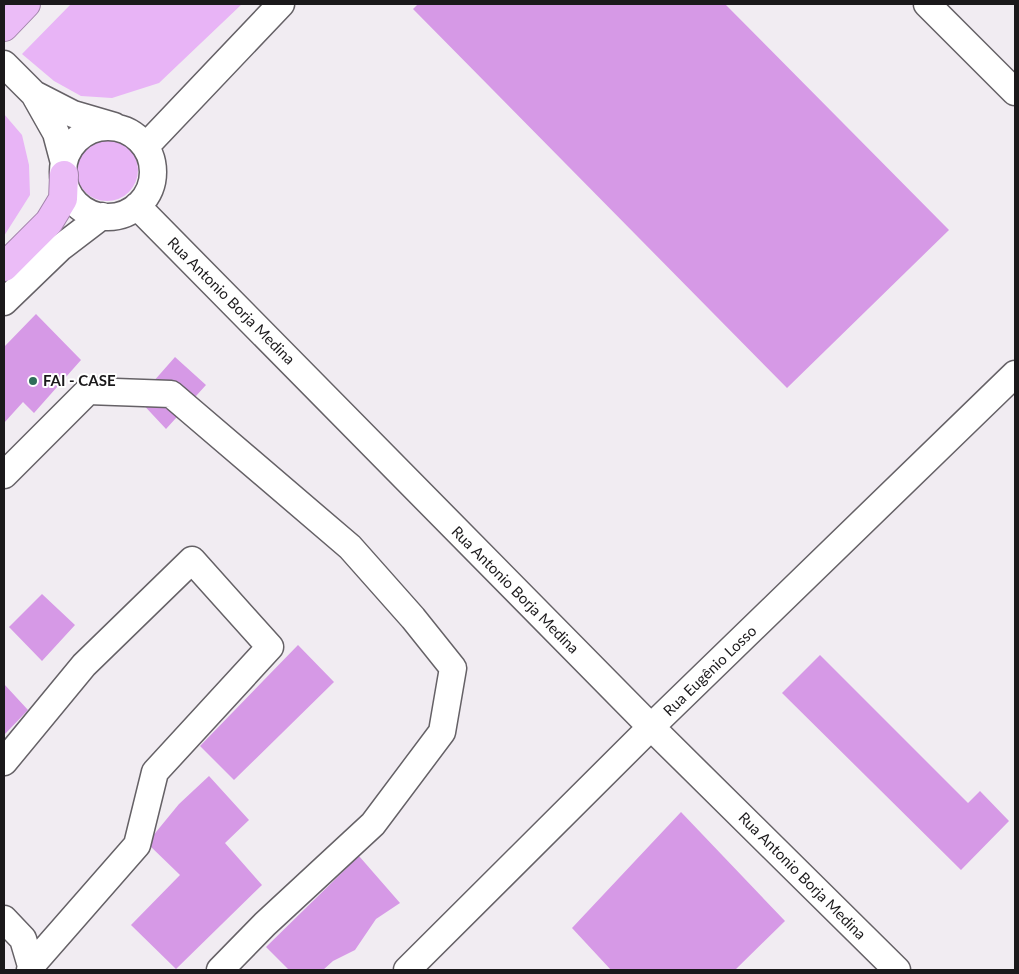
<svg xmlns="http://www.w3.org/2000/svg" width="1019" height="974" font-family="Lato,sans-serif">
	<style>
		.green { fill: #e8b4f6 }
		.building { fill: #d699e6 }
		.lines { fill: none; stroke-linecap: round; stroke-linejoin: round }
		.minor-casing { stroke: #656166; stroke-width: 29 }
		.highway-casing { stroke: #a283aa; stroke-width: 30 }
		.minor { stroke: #fff; stroke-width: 26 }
		.highway { stroke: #ebbcf7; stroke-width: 28 }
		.poi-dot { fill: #2f6d59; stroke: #fff; stroke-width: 2 }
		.labels { text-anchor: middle; stroke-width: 4; stroke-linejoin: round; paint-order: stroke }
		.street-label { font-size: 15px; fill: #1b191b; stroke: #fff }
		.poi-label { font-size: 15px; font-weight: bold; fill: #1b191b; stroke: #fff; text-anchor: start }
	</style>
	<rect width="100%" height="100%" fill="#f1ecf2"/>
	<!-- green -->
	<path class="green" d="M71,4H242L159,83L112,98L81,96L54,81L22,54Z
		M4,114L22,135L29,165L30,195L4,236Z
		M76 170a31 31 0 1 1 62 0a31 31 0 1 1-62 0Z"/>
	<!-- building -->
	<path class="building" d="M418,4H725L949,230L787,388L413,9Z
		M36,314L81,360L34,413L23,402L4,423V347Z
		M175,357L206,385L166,429L138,399Z
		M42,594L75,625L42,661L9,627Z
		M298,645L334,682L234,780L200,746Z
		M820,655L968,803L980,791L1009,821L961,870L782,693Z
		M4,684L28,710L4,735Z
		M209,776L249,820L225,843L262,885L176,969L131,925L180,875L147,843L179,804Z
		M681,812L785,921L735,970H611L572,928Z
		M359,856L400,903L376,919L355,950L333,961L323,970H289L266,947Z"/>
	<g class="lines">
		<!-- minor casing -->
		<g class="minor-casing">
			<path id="minor" d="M927,4L1015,92
				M4,64L34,94L56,133L64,163
				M34,94L73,114L114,126
				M63 172a45 45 0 1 1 90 0a45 45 0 1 1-90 0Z
				M146,146L281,4
				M137,206L651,727L897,970
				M4,302L60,248L102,216
				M4,475L88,391L171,394L350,547L413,618L453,668L442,732L373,824L265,924L220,970
				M4,762L84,665L192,560L270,647L155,772L137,845L31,966L30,970
				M4,919L23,939L31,966
				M407,970L651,727L1015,374"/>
		</g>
		<!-- highway casing -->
		<g class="highway-casing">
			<path id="highway" d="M4,27L26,4
				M4,267L49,222L63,199L64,175"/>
		</g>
		<!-- minor -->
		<use href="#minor" class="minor"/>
		<!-- highway -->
		<use href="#highway" class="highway"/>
	</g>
	<!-- markers -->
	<circle class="poi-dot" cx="33" cy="381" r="5"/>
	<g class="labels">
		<!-- street labels -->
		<g class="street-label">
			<text transform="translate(231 301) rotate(45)" y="5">Rua Antonio Borja Medina</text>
			<text transform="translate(515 590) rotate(45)" y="5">Rua Antonio Borja Medina</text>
			<text transform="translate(710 671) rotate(-44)" y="5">Rua Eugênio Losso</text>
			<text transform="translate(802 876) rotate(45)" y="5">Rua Antonio Borja Medina</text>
		</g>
		<!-- poi labels -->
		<g class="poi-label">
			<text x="43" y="386">FAI - CASE</text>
		</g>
	</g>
	<!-- border -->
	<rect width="1019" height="974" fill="none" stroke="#1b191b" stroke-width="10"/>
</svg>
